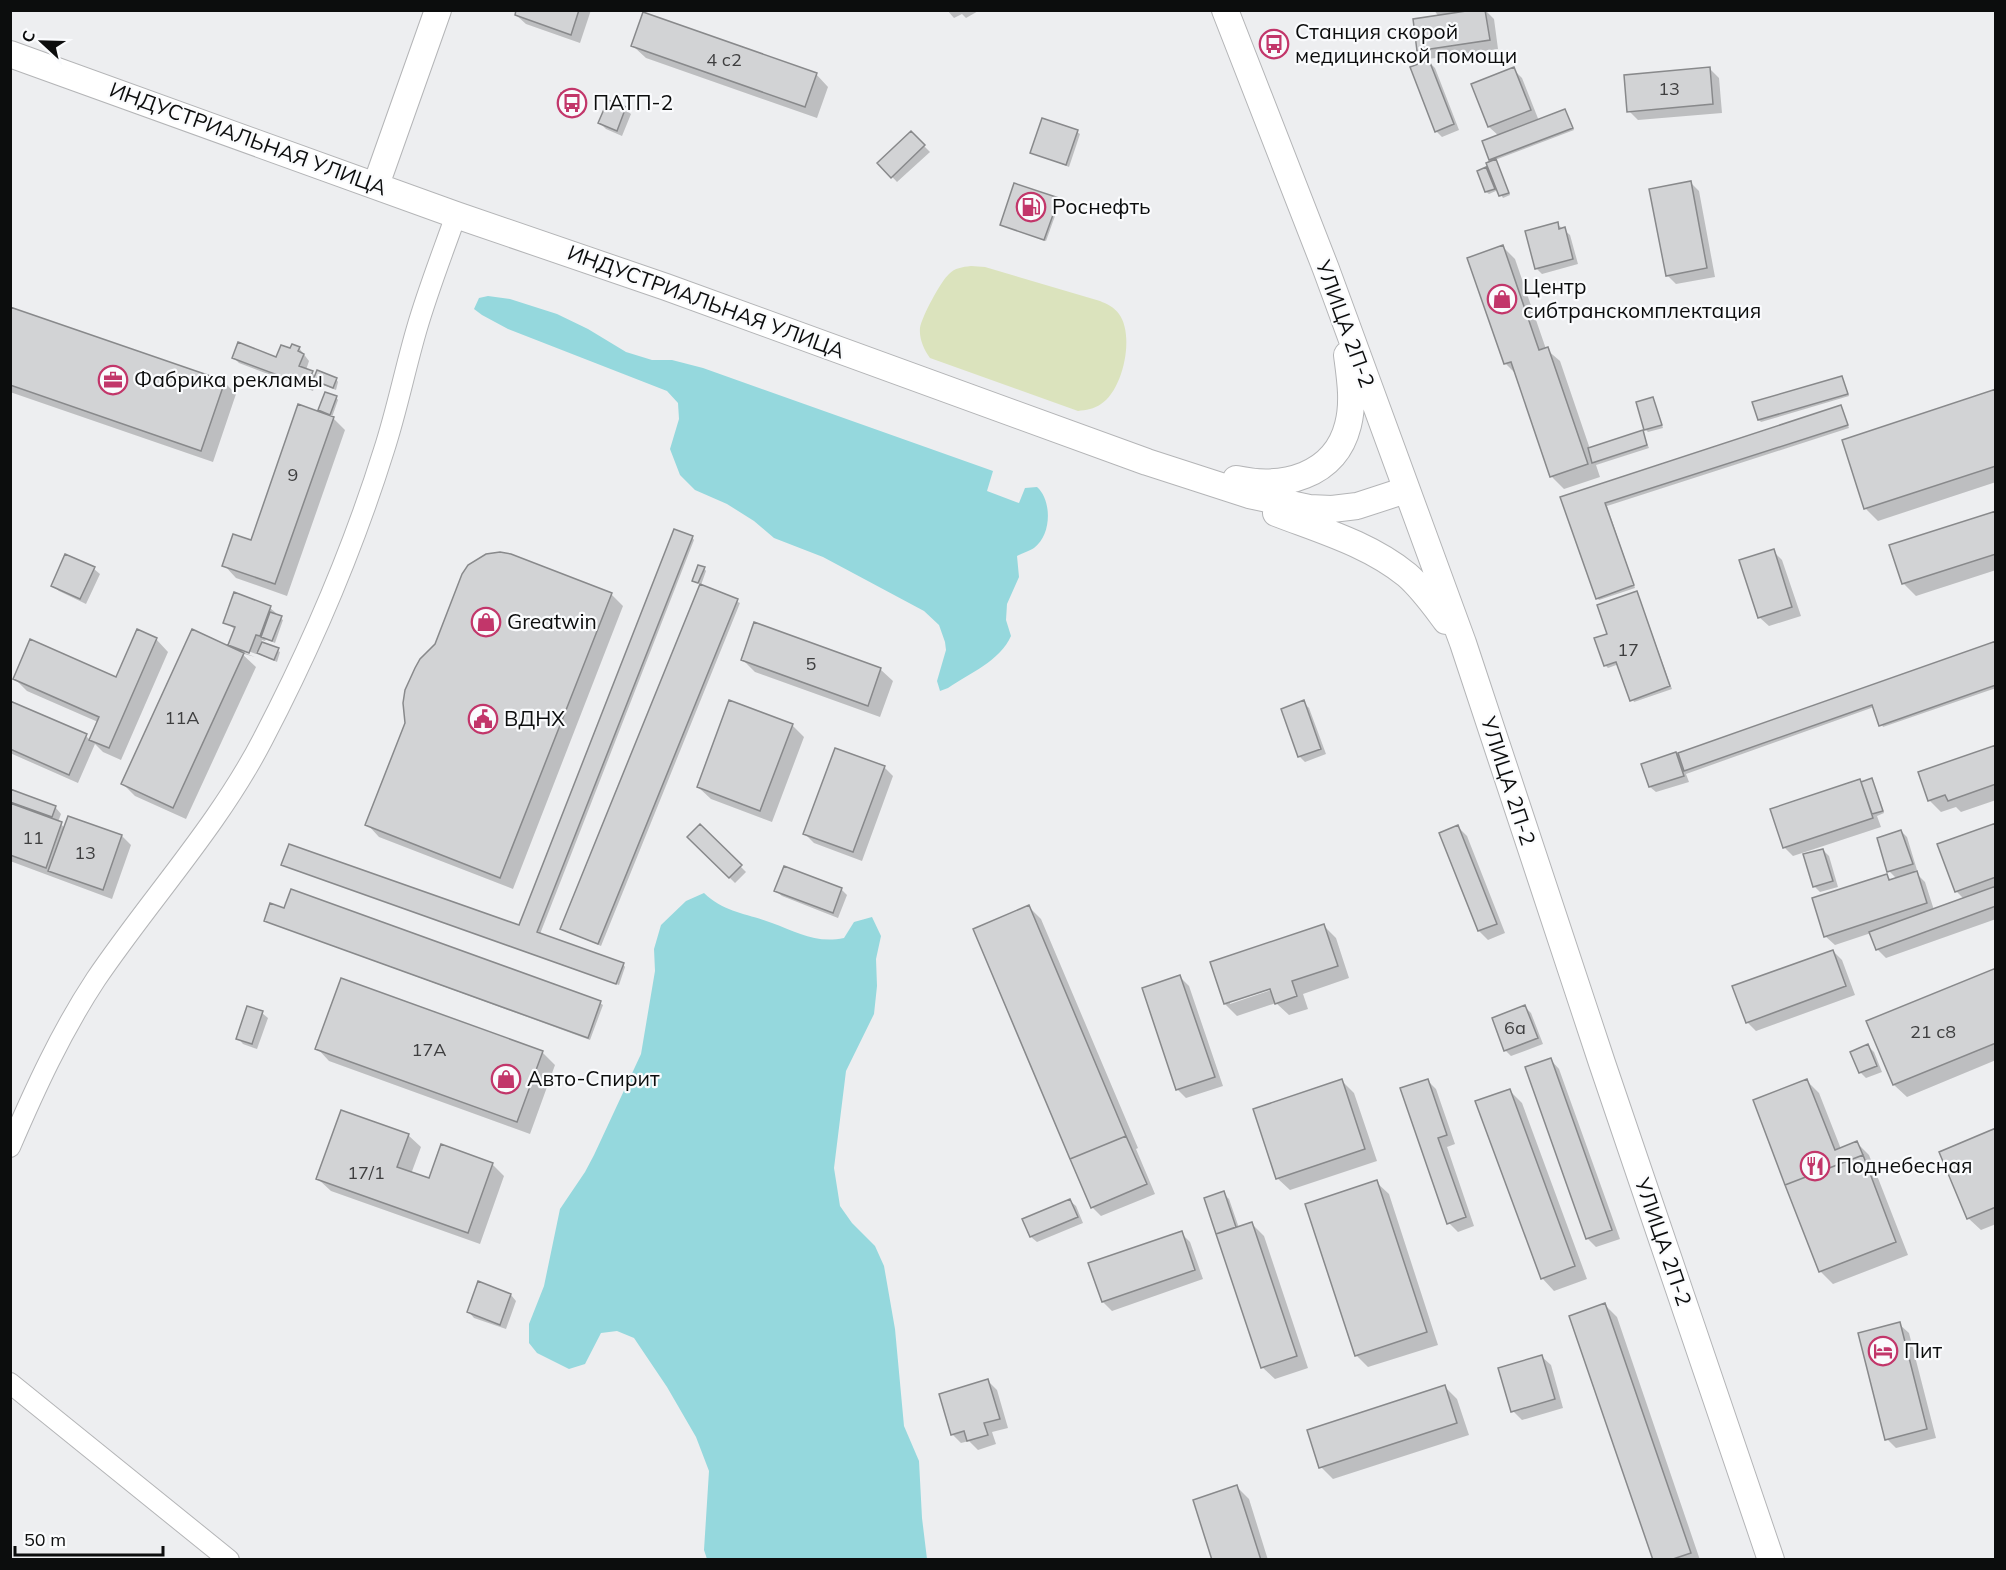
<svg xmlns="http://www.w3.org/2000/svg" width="2006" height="1570" font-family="Mulish,sans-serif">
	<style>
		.green { fill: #dbe3bd }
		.water { fill: #95d8dd }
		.shadow { fill: #0003; fill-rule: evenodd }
		.building { fill: #d2d3d5; stroke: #88898b; stroke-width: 1.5 }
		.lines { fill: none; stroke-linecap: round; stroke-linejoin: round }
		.minor-casing { stroke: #b4b5b7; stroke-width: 22 }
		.major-casing { stroke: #b4b5b7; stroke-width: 28 }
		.minor { stroke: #fff; stroke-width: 20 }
		.major { stroke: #fff; stroke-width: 26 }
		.labels { text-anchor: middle; stroke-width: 4.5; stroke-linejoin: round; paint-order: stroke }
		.number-label { font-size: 18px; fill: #3e3e3f }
		.poi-label { font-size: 21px; fill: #0c0d0d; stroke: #fafbfd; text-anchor: start }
		.street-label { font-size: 21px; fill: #0c0d0d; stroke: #fafbfd }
	</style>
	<rect width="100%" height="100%" fill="#edeef0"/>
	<!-- green -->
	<path class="green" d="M971,266L985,267L1100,301C1107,304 1114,307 1119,314C1135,336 1123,390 1101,404C1094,409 1086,410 1078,411L930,358C924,350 919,339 920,328C922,316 941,281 949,274C955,268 962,267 971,266Z"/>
	<!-- water -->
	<path class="water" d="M488,296L510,299L557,314L588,329L626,352L652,360H672L703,368L993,471L987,491L1019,503L1025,488L1037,487C1052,500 1052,535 1034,548C1030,551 1022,553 1017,556L1019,577L1007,604L1006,620L1011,636C1000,661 970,673 948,688L940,691L937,681L946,650L945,642L939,625L924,611L823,557L774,538L754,521L727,504L695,490L680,475L670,449L679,419L678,403L667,391L508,329L482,315L474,309L479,298Z
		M704,893C725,913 746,913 772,923C797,932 816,944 844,938L854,922L872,917L881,936L876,959L877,986L874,1014L846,1071L834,1168L840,1206L852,1223L875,1246L884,1266L895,1329L904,1426L919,1461L922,1518L927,1559H707L704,1550L709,1471L696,1437L667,1387L634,1338L617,1331L601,1333L585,1364L569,1369L537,1353L529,1343V1324L544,1286L560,1209L585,1172L594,1155L641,1054L655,971L654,949L661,925L686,901Z"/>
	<!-- shadow -->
	<path class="shadow" d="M518,10H591L580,43L526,24L516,15Z
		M947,10H980L966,18L962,14L954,18Z
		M1434,10H1468L1464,12L1485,10L1494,19L1498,49L1428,59L1419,50L1439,17Z
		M1274,34L1283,53L1278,55L1275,53Z
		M633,46L816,74L828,87L817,118L646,58Z
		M1429,62L1435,68L1459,130L1442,137L1436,131Z
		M1513,69L1522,78L1539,121L1565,111L1574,130L1495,160L1510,195L1503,198L1498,190L1489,194L1486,192L1479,172L1486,169L1493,176V161L1490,159L1499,136L1489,127Z
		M1710,69L1719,78L1722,113L1638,120L1629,111Z
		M560,103L585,104L587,106L584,113Z
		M625,109L631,114L622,136L606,129L600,123Z
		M1077,132L1080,134L1069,167L1032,152Z
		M911,133L930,152L897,182L879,163Z
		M1690,182L1699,191L1715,277L1676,284L1667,275Z
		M1058,200L1060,202L1046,241L1002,224Z
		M1557,224L1570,235L1578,264L1542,274L1536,268Z
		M1503,247L1515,259L1546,349L1560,361L1590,449L1642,432L1649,448L1596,465L1600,477L1564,489L1552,477L1517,375L1505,363Z
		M10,308L224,382L236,394L213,462L10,392Z
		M299,348L309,361L306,370L316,376L336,379L338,382L336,390L316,382L313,391L239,363L234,358L277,359Z
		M1842,378L1849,396L1761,422L1759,420Z
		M1996,391V482L1878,521L1866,509L1843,441Z
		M336,397L338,400L332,417L345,430L287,596L236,578L224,565L251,542L326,416L320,410Z
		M1653,399L1663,428L1648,432L1646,430Z
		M1841,407L1849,428L1607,506L1635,588L1599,600L1597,598L1562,498Z
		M1996,513V570L1916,596L1903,583Z
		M692,537L694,540L540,934L623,964L625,967L619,985L283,865L519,927Z
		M1773,551L1782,560L1801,616L1769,626L1759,617Z
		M704,568L706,571L701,585L740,603L601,946L562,929L701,584L694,580Z
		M94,569L100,574L86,604L59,591L53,586Z
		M1637,592L1672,689L1634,702L1619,664L1608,668L1605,665L1609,635Z
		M611,594L623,606L513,889L379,837L367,824L406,723Z
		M270,608L276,613L275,615L283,620L275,643L266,639L265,641L262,640L261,643L280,652L277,662L261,655L257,651L256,654L235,646V649L255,657L241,653L256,667L186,819L135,796L122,783L236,651L230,645L236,630L225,622Z
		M156,639L168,652L121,760L103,752L95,744L78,783L10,753V702L86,736L90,740L98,722L27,691L15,679H117Z
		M1996,642V688L1883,727L1874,707L1686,774L1689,782L1656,792L1650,787L1676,754L1682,760Z
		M743,660L880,669L893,681L880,717L755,672Z
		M1303,702L1309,708L1326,754L1305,762L1299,756Z
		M792,725L804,737L772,822L711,799L698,787Z
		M1996,746V800L1961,812L1956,807L1941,812L1929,800Z
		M884,767L893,776L862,861L814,843L805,834Z
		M1872,780L1884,813L1877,816L1881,827L1793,856L1784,847L1859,781L1862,783Z
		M10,791L56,808L61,814L58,822L65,828L122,836L131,845L112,899L10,861Z
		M1996,825V919L1886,958L1877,949L1871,933L1835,945L1825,936L1887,876L1892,881L1897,879L1889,871L1901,831L1907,837L1917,870L1914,871L1925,882L1934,910L1964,899L1956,891Z
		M700,826L746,872L735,883L689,837Z
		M1458,827L1467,836L1505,933L1488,940L1479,931L1441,833Z
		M1823,850L1829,856L1838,887L1820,892L1814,886Z
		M841,889L847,895L838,918L782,896L776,891Z
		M1029,907L1041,919L1138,1148L1136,1149L1155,1194L1101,1216L1092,1207Z
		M265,921L600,1003L603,1005L590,1040Z
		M1323,925L1336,938L1349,978L1303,994L1308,1009L1289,1015L1276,1003L1237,1016L1225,1004ZM1276,985L1277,988L1230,1004V1001Z
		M1833,951L1842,960L1855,995L1756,1031L1747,1022Z
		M1996,969V1060L1907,1097L1894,1085L1868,1022Z
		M1180,977L1189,986L1223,1086L1186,1098L1177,1089Z
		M1525,1007L1531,1013L1543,1044L1511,1056L1505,1050Z
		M262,1013L268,1018L257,1049L243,1044L238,1038Z
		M1868,1046L1874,1052L1882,1072L1866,1078L1860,1072Z
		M317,1048L542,1052L555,1065L530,1134L329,1061Z
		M1550,1059L1559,1069L1620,1239L1596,1247L1587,1238Z
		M1427,1080L1436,1089L1455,1144L1447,1147L1474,1226L1458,1232L1449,1223Z
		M1342,1081L1354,1093L1377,1161L1290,1190L1277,1178Z
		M1807,1081L1819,1093L1841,1149L1857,1143L1869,1155L1908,1255L1833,1284L1820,1271Z
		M1509,1090L1522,1103L1587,1279L1554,1291L1542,1278Z
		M1996,1129V1224L1981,1230L1968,1218Z
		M408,1135L421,1147L411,1174L429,1180L492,1164L504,1176L480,1244L331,1191L318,1179Z
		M1376,1182L1389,1194L1438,1345L1368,1367L1356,1355Z
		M1223,1193L1229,1199L1239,1228L1251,1223L1264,1236L1308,1368L1275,1379L1262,1367L1206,1199Z
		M1070,1201L1076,1206L1083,1223L1037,1242L1031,1237L1024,1220Z
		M1181,1233L1190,1242L1203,1279L1112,1311L1103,1302Z
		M511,1295L516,1301L506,1329L474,1318L469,1312Z
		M1605,1305L1617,1317L1700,1560H1654Z
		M1899,1324L1909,1333L1936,1438L1896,1448L1887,1439Z
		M1541,1356L1551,1365L1563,1408L1522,1420L1513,1411Z
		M988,1381L997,1390L1008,1428L992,1432L996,1444L978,1450L969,1441L961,1443L952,1434Z
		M1445,1387L1457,1399L1469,1435L1333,1479L1321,1467Z
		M1237,1487L1249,1499L1268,1560H1214Z"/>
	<!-- building -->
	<path class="building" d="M516,10H579L571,35L515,15Z
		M1473,10H1485L1490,40L1417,51L1413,19Z
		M643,12L817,73L805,107L631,46Z
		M1274,33L1282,50L1274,54L1267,36Z
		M1429,60L1454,124L1435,132L1410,67Z
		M1514,67L1531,110L1488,127L1471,84Z
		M1710,67L1713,104L1627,112L1624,75Z
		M561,93L586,102L582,112L558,103Z
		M608,100L626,107L617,131L598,123Z
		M1565,109L1573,128L1489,160L1482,141Z
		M1042,118L1078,130L1066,165L1030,153Z
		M911,131L925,145L891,178L877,163Z
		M1496,159L1509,193L1499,196L1486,163Z
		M1486,167L1495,189L1485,192L1477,171Z
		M1691,181L1707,268L1666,276L1649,189Z
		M1014,183L1059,198L1044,240L1000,225Z
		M1558,222L1559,229L1565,227L1573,259L1535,269L1525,231Z
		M1503,245L1539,350L1548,347L1588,464L1550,477L1511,362L1504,364L1467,258Z
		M10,307L225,381L201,451L10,385Z
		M238,342L276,357L281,345L290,348L292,344L300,347L298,351L304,354L299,366L313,371L307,386L232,358Z
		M317,370L337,378L333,388L313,380Z
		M1842,376L1848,394L1758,420L1752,402Z
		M1996,389V466L1864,509L1842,440Z
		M325,392L337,396L330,415L318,410Z
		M1653,397L1662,425L1644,430L1636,402Z
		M298,404L334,417L275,584L222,566L233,534L251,540Z
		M1841,405L1848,425L1605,503L1634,585L1596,599L1560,497Z
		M1643,430L1647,445L1592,463L1588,448Z
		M1996,511V554L1902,584L1889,545Z
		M674,529L693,536L537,932L624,963L616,984L281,865L289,844L519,925Z
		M1774,549L1792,607L1758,618L1739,560Z
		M500,552L511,554L612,593L500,878L365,825L405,723L403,703L405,690L415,668L420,659L435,644L462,574L468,565L486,554Z
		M65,554L95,567L80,599L51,586Z
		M698,565L705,567L698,583L692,581Z
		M700,584L738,599L598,944L560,929Z
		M1637,591L1670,686L1630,701L1616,662L1604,666L1594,638L1607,634L1597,605Z
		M234,592L271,606L260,636L256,635L249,653L228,645L235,627L223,623Z
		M270,612L282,616L272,641L261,637Z
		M754,622L881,668L868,706L741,660Z
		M137,629L157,638L109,748L89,740L99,717L13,679L30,639L116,677Z
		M192,629L244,653L173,808L121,784Z
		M1996,641V685L1879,726L1872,705L1684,771L1678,753Z
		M262,642L279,648L274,660L257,653Z
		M729,700L793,724L760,811L697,787Z
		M1304,700L1321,749L1298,757L1281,709Z
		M10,701L87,734L69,775L10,749Z
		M1996,745V784L1948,801L1945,795L1928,801L1918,772Z
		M835,748L885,766L853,852L803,834Z
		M1676,752L1684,776L1649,787L1641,764Z
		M1872,778L1883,811L1872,814L1861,782Z
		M1860,779L1873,818L1783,848L1770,809Z
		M10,789L56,806L52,817L10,802Z
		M10,803L62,822L46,868L10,855Z
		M68,816L122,835L103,890L48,871Z
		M1996,823V877L1955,892L1937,844Z
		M700,824L742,865L729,878L687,837Z
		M1458,825L1497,924L1478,931L1439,833Z
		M1901,830L1913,864L1887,872L1877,838Z
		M1823,849L1833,881L1813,887L1803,854Z
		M784,866L842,888L833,913L774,891Z
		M1917,871L1927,903L1824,937L1812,898L1887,874L1889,880Z
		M1996,886V906L1876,950L1869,932Z
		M291,889L601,1001L588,1038L264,921L270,903L284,908Z
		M1029,905L1126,1136L1070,1159L973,929Z
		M1324,924L1338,966L1292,981L1297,996L1275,1004L1270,989L1224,1004L1210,962Z
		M1833,950L1846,986L1746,1023L1732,986Z
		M1996,968V1043L1893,1085L1866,1021Z
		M1180,975L1215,1077L1176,1090L1142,988Z
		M341,978L543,1051L517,1122L315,1049Z
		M1525,1005L1538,1038L1504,1051L1492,1018Z
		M247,1006L263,1011L252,1044L236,1039Z
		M1868,1044L1877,1066L1859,1073L1850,1052Z
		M1551,1058L1612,1230L1586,1239L1525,1067Z
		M1342,1079L1365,1149L1276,1179L1253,1109Z
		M1428,1079L1447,1135L1438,1138L1466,1217L1447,1224L1400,1088Z
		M1807,1079L1835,1150L1857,1141L1863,1155L1785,1185L1753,1100Z
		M1510,1089L1575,1266L1541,1279L1475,1101Z
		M341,1110L409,1134L397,1167L429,1178L441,1144L493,1163L468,1233L316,1179Z
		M1996,1128V1207L1967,1219L1939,1152Z
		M1126,1136L1147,1184L1091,1208L1070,1159Z
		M1863,1155L1896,1242L1819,1272L1785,1185Z
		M1377,1180L1427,1332L1355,1356L1305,1204Z
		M1224,1191L1236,1227L1216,1234L1204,1198Z
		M1070,1199L1078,1217L1030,1237L1022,1219Z
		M1252,1222L1297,1356L1261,1368L1216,1234Z
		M1182,1231L1195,1270L1102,1302L1088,1263Z
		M478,1281L511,1294L500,1325L467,1312Z
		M1605,1303L1691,1553L1670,1560H1653L1569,1316Z
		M1900,1322L1927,1429L1885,1440L1858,1333Z
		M1542,1355L1555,1399L1511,1412L1498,1368Z
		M988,1379L1000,1419L984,1423L988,1435L967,1441L964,1431L951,1435L939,1394Z
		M1445,1385L1457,1423L1319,1468L1307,1430Z
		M1237,1485L1261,1560H1212L1193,1500Z"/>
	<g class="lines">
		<!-- minor casing -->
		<g class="minor-casing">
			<path id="minor" d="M10,1147C35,1089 61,1032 96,979C151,898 218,826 263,739C311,647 353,549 384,450C397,410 405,369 417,328C428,290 443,252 456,215
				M10,1383L229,1560"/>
		</g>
		<!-- major casing -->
		<g class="major-casing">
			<path id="major" d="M1225,10L1326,269L1463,643L1602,1063L1771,1560
				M10,54L456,215L666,287L1147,462L1249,495L1309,508L1332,509L1357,506L1406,490
				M376,185L438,10
				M1236,479C1282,489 1335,477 1348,425C1354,402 1350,378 1347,355
				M1276,513C1320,530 1369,544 1407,575C1422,588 1434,605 1446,621"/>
		</g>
		<!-- minor -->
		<use href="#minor" class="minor"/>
		<!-- major -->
		<use href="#major" class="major"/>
	</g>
	<!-- icons -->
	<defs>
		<g id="bus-ring" transform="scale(1.5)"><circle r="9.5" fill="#fafbfd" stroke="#c2366a" stroke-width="1.5"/><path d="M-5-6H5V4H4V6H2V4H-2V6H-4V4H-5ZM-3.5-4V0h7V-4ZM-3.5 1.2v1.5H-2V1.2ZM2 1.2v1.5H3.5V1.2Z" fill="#c2366a"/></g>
		<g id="fuel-ring" transform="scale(1.5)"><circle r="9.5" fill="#fafbfd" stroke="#c2366a" stroke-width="1.5"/><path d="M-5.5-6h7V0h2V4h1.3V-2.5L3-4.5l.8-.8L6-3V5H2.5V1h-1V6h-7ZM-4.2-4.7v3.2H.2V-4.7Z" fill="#c2366a"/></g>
		<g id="shop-ring" transform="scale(1.5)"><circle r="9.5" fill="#fafbfd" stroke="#c2366a" stroke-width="1.5"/><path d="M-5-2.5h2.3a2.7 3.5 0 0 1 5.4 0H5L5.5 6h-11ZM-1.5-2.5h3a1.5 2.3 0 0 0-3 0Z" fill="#c2366a"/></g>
		<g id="office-ring" transform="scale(1.5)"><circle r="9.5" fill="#fafbfd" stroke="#c2366a" stroke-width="1.5"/><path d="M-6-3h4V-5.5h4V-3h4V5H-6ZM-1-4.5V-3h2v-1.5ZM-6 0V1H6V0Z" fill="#c2366a"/></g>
		<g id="civic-ring" transform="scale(1.5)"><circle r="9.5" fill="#fafbfd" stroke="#c2366a" stroke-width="1.5"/><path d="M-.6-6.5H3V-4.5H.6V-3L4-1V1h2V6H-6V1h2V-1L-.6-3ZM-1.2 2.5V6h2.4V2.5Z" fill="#c2366a"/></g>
		<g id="restaurant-ring" transform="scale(1.5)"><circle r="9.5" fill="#fafbfd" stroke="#c2366a" stroke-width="1.5"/><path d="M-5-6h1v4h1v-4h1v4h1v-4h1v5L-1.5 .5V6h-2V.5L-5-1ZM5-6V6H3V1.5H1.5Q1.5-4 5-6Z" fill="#c2366a"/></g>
		<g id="hotel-ring" transform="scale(1.5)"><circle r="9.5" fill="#fafbfd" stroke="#c2366a" stroke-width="1.5"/><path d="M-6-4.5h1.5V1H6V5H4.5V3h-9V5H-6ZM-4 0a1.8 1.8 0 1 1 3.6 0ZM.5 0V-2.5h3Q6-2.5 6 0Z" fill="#c2366a"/></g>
	</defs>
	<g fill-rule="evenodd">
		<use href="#bus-ring" x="1274" y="44"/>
		<use href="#bus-ring" x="572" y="103"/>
		<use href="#fuel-ring" x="1031" y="207"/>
		<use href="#shop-ring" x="1502" y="299"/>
		<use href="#office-ring" x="113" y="380"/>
		<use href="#shop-ring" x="486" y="622"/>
		<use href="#civic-ring" x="483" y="719"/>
		<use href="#shop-ring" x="506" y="1079"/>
		<use href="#restaurant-ring" x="1815" y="1166"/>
		<use href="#hotel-ring" x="1883" y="1351"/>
	</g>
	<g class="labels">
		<!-- number labels -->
		<g class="number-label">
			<text x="724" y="66">4 с2</text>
			<text x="1669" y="95">13</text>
			<text x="293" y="481">9</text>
			<text x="1628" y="656">17</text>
			<text x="811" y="670">5</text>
			<text x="182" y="724">11А</text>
			<text x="33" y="844">11</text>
			<text x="85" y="859">13</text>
			<text x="1515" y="1034">6а</text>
			<text x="1933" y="1038">21 с8</text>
			<text x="429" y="1056">17А</text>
			<text x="366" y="1179">17/1</text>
		</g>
		<!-- poi labels -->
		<g class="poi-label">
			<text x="1295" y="39">Станция скорой<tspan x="1295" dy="24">медицинской помощи</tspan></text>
			<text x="593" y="110">ПАТП-2</text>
			<text x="1052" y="214">Роснефть</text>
			<text x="1523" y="294">Центр<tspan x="1523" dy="24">сибтранскомплектация</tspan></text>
			<text x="134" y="387">Фабрика рекламы</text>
			<text x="507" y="629">Greatwin</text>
			<text x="504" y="726">ВДНХ</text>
			<text x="527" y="1086">Авто-Спирит</text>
			<text x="1836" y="1173">Поднебесная</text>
			<text x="1904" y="1358">Пит</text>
		</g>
		<!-- street labels -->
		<g class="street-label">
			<text transform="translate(248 139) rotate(20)" y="7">ИНДУСТРИАЛЬНАЯ УЛИЦА</text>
			<text transform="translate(706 302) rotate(20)" y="7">ИНДУСТРИАЛЬНАЯ УЛИЦА</text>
			<text transform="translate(1345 324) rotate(70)" y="7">УЛИЦА 2П-2</text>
			<text transform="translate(1508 781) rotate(72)" y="7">УЛИЦА 2П-2</text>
			<text transform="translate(1663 1242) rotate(71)" y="7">УЛИЦА 2П-2</text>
		</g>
	</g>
	<!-- border -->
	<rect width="2006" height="1570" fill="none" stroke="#0c0d0d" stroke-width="24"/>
	<!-- north arrow -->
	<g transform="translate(42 42) rotate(292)" stroke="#fafbfd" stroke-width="4.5" paint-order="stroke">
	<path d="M0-4.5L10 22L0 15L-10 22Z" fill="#0c0d0d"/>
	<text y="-9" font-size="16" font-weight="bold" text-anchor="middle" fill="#0c0d0d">С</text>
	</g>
	<!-- scale -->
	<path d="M15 1546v9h148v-9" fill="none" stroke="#0c0d0d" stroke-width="3"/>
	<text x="24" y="1546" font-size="18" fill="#0c0d0d" stroke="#fafbfd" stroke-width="4.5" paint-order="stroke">50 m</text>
</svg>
